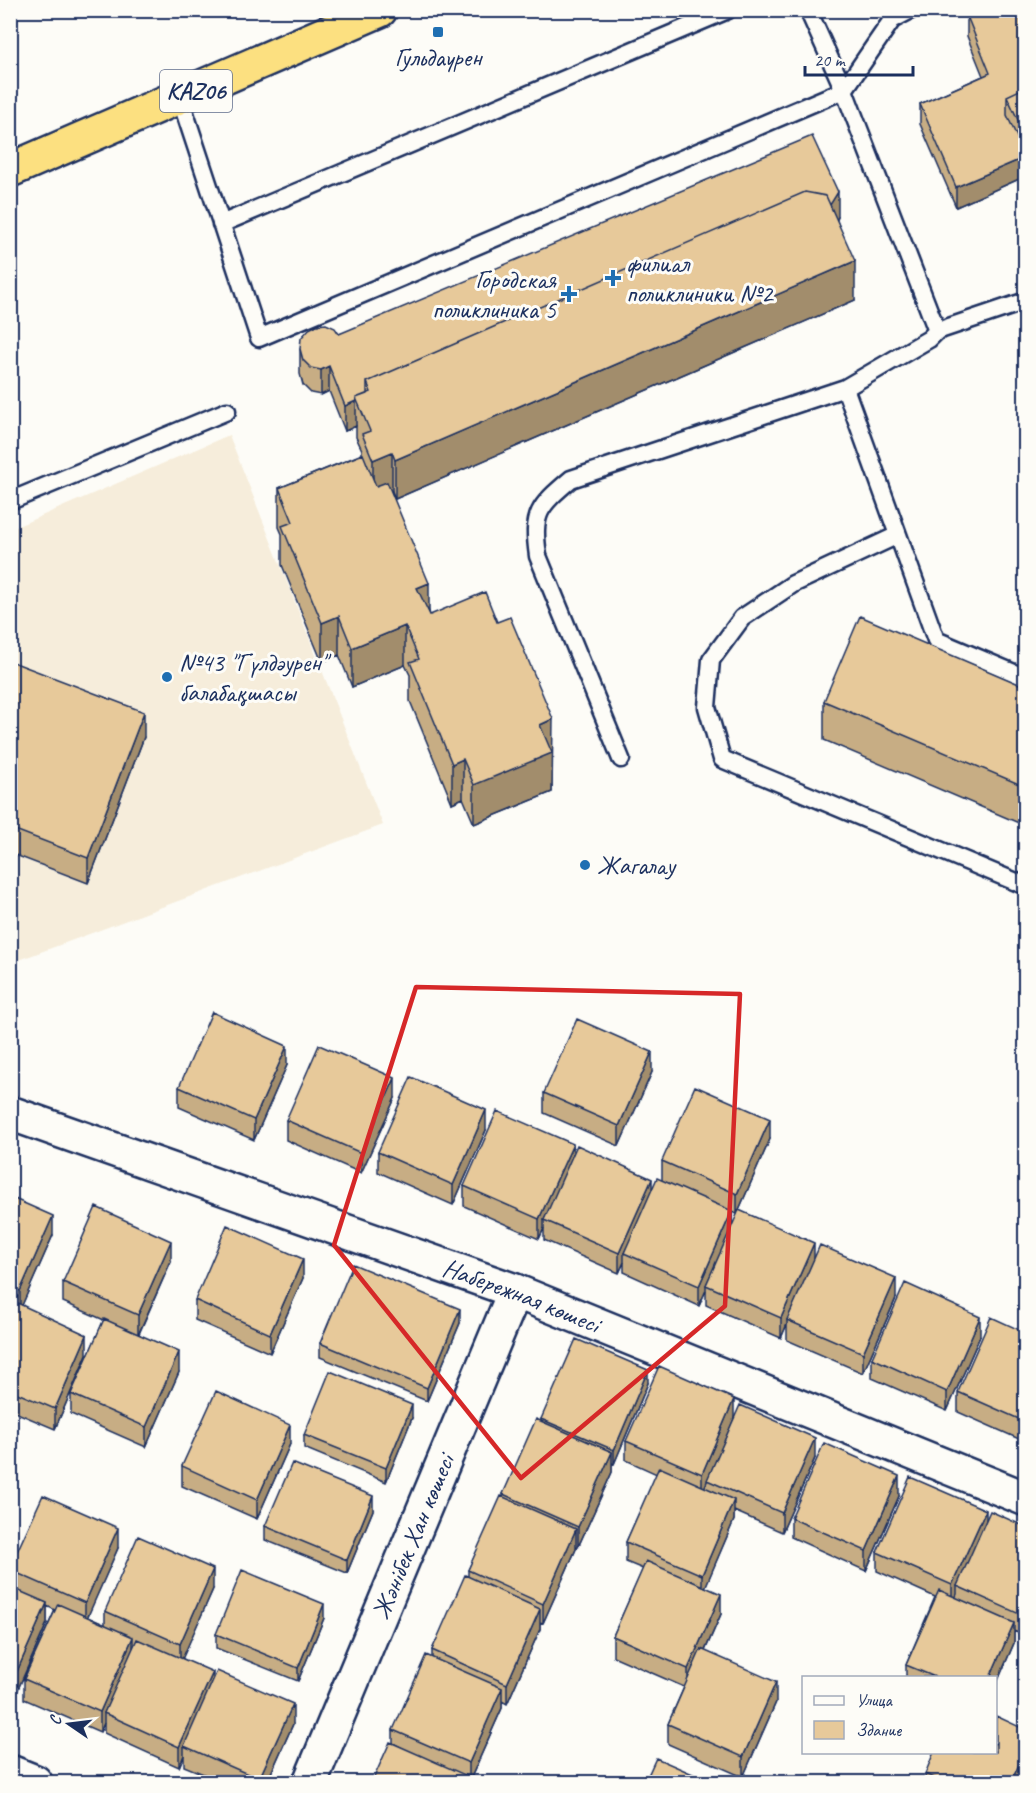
<svg xmlns="http://www.w3.org/2000/svg" width="1036" height="1793" font-family="Caveat,sans-serif">
	<style>
		.built { fill: #f6eddb }
		.lines { fill: none; stroke-linecap: round; stroke-linejoin: round }
		.lane-casing { stroke: #1b2f5e; stroke-width: 21 }
		.street-casing { stroke: #1b2f5e; stroke-width: 38 }
		.secondary-casing { stroke: #1b2f5e; stroke-width: 38 }
		.highway-casing { stroke: #1b2f5e; stroke-width: 38 }
		.lane { stroke: #fdfcf7; stroke-width: 16 }
		.street { stroke: #fdfcf7; stroke-width: 33 }
		.secondary { stroke: #fdfcf7; stroke-width: 33 }
		.highway { stroke: #fce080; stroke-width: 33 }
		.wall { fill: #c7ad84; stroke: #1b2f5e; stroke-width: 1.5 }
		.shaded-wall { fill: #a28d6c; stroke: #1b2f5e; stroke-width: 1.5 }
		.building { fill: #e7c99a; stroke: #1b2f5e; stroke-width: 1.5 }
		.marked { fill: none; stroke: #d62828; stroke-width: 4.5; stroke-linejoin: round }
		.poi-dot { fill: #1f6fb2; stroke: #fdfcf7; stroke-width: 2 }
		.labels { text-anchor: middle; stroke-width: 6; stroke-linejoin: round; paint-order: stroke }
		.shield { fill: #fdfcf7; stroke: #5f6c8c; stroke-width: 1.5 }
		.shield-label { font-size: 24px; font-weight: bold; fill: #1b2f5e }
		.poi-label { font-size: 26px; fill: #1b2f5e; stroke: #fdfcf7; text-anchor: start }
		.street-label { font-size: 26px; fill: #1b2f5e; stroke: #fdfcf7 }
	</style>
	<rect width="100%" height="100%" fill="#fdfcf7"/>
	<filter id="ink" filterUnits="userSpaceOnUse"><feTurbulence type="fractalNoise" baseFrequency=".0167" numOctaves="2"/><feDisplacementMap in="SourceGraphic" scale="12" xChannelSelector="R" yChannelSelector="G"/><feConvolveMatrix kernelMatrix="1 2 1 2 8 2 1 2 1" color-interpolation-filters="sRGB"/></filter>
	<g filter="url(#ink)">
		<!-- built -->
		<path class="built" d="M229,435L383,825L11,963V529Z"/>
		<g class="lines">
			<!-- lane casing -->
			<g class="lane-casing">
				<path id="lane" d="M808,10L844,90L892,20L911,10
					M180,98L259,338L844,90L937,331L929,339L845,388L936,640L1026,678
					M221,224L728,10
					M937,331L1026,301
					M10,501L227,411
					M898,535L793,584L742,618L711,660L707,707L722,759L1026,886
					M621,759L538,556C532,513 538,507 571,479L845,388"/>
			</g>
			<!-- street casing -->
			<g class="street-casing">
				<g id="street">
					<path id="s1" d="M10,1113L515,1291L1026,1499"/>
					<path id="s2" d="M310,1782L515,1291"/>
				</g>
			</g>
			<!-- secondary casing -->
			<g class="secondary-casing">
				<path id="secondary" d="M10,1772L35,1782"/>
			</g>
			<!-- highway casing -->
			<g class="highway-casing">
				<path id="highway" d="M10,170L380,10"/>
			</g>
			<!-- lane -->
			<use href="#lane" class="lane"/>
			<!-- street -->
			<use href="#street" class="street"/>
			<!-- secondary -->
			<use href="#secondary" class="secondary"/>
			<!-- highway -->
			<use href="#highway" class="highway"/>
		</g>
		<!-- wall -->
		<path class="wall" d="M1026,10V176L956,207L920,124V104L983,76L967,36V16Z
			M838,217L837,220L855,300L395,499L392,491H391L430,615L553,758H552V792L474,824L463,798L452,803L410,701V675L405,665L352,687L339,655L322,662L282,565V534L279,527V488L362,454V450L356,437V426L345,431L329,391L321,395L311,393L303,385L300,374V349L339,334Z
			M1026,410V454L1024,453V414Z
			M10,661L144,737L88,883L10,853Z
			M1026,687V826L824,740V701Z
			M287,1065L254,1140L179,1107V1087Z
			M652,1072L619,1146L544,1113V1093Z
			M395,1098L361,1173L286,1140V1120Z
			M486,1130L453,1205L378,1172V1152Z
			M770,1139L737,1214L732,1212V1226L814,1258L896,1298L863,1373L787,1340V1324L781,1338L706,1305V1290L699,1306L624,1272V1262L619,1273L544,1240V1228L539,1239L464,1206V1186L573,1155L652,1188L662,1180V1161Z
			M10,1197L53,1235L22,1305L87,1354L55,1429L10,1410Z
			M171,1261L139,1334L179,1372L146,1447L71,1414V1394L104,1320L63,1302V1282Z
			M303,1278L270,1353L195,1320V1300Z
			M460,1323L427,1401L320,1357V1343Z
			M1026,1333V1442L958,1412V1392Z
			M980,1336L947,1411L872,1378V1358Z
			M648,1383L614,1464L612,1463V1472L578,1547L576,1546V1549L543,1623L540,1622V1629L507,1704L502,1701V1708L469,1782L465,1781V1782L393,1743V1730L432,1657V1650L468,1577V1570L503,1497V1494L541,1421V1419Z
			M734,1417L815,1458L782,1532L734,1511V1520L705,1587L721,1614L705,1651L776,1702L743,1777L668,1744V1724L684,1687L613,1656V1636L643,1569L626,1562V1542L657,1474L626,1460V1441Z
			M412,1418L386,1482L304,1448V1435Z
			M290,1444L257,1519L182,1486V1466Z
			M899,1496L866,1571L791,1537V1518Z
			M373,1510L347,1573L265,1540V1526Z
			M986,1521L1026,1527V1636L1014,1631V1643L996,1685V1677H906V1665L935,1597L877,1571V1552Z
			M118,1548L87,1617L105,1625V1611L213,1589L182,1658L213,1681L293,1724L267,1782H223L184,1766V1755L179,1767L104,1733V1723L100,1732L24,1699V1679L55,1610L47,1606V1623L14,1698L10,1697V1567Z
			M324,1618L298,1681L216,1648V1634Z
			M1026,1730V1769L1019,1782H925V1774Z"/>
		<!-- shaded-wall -->
		<path class="shaded-wall" d="M1026,157V176L956,207V187Z
			M838,192V217L826,235V210Z
			M855,261V300L395,499V460Z
			M329,366V391L321,395V370Z
			M356,401V426L345,431V406Z
			M392,452V491L373,499V460Z
			M429,583V622L417,588Z
			M339,616V655L322,662V623Z
			M405,626V665L352,687V648Z
			M144,712V737L88,883V858Z
			M553,719L552,792L474,824V785L540,725Z
			M463,759V798L452,803V764Z
			M287,1046V1065L254,1140V1120Z
			M652,1052V1072L619,1146V1126Z
			M395,1078V1098L361,1173V1153Z
			M486,1110V1130L453,1205V1185Z
			M770,1119V1139L737,1214V1194Z
			M573,1144V1164L544,1220V1228L539,1239V1219Z
			M652,1179V1199L624,1253V1262L619,1273V1253Z
			M732,1211V1231L706,1285V1290L699,1306V1286Z
			M53,1216V1235L20,1310V1291Z
			M171,1241V1261L138,1335V1315Z
			M814,1243V1263L787,1320V1324L781,1338V1318Z
			M303,1259V1278L270,1353V1334Z
			M896,1278V1298L863,1373V1353Z
			M460,1309V1323L427,1401V1388Z
			M980,1317V1336L947,1411V1392Z
			M87,1335V1354L55,1429V1409Z
			M179,1352V1372L146,1447V1427Z
			M648,1370V1383L614,1464V1450Z
			M734,1399V1419L702,1493V1474Z
			M412,1405V1418L386,1482V1468Z
			M290,1425V1444L257,1519V1500Z
			M815,1438V1458L782,1532V1513Z
			M612,1452V1472L578,1547V1527Z
			M899,1476V1496L866,1571V1551Z
			M15,1483V1503L10,1514V1494Z
			M373,1496V1510L347,1573V1560Z
			M734,1500V1520L702,1595V1575Z
			M986,1510V1530L957,1586V1594L952,1605V1585Z
			M118,1528V1548L85,1623V1603Z
			M576,1529V1549L543,1623V1604Z
			M213,1569V1589L180,1664V1644Z
			M721,1594V1614L688,1689V1669Z
			M47,1603V1623L14,1698V1678Z
			M324,1604V1618L298,1681V1668Z
			M540,1609V1629L507,1704V1684Z
			M1014,1623V1643L996,1685V1677H990Z
			M133,1637V1657L104,1713V1723L100,1732V1712Z
			M213,1672V1692L184,1746V1755L179,1767V1747Z
			M776,1682V1702L743,1777V1757Z
			M502,1688V1708L469,1782V1763Z
			M293,1704V1724L267,1782H259V1779Z
			M1026,1749V1769L1019,1782H1011Z"/>
		<!-- building -->
		<path class="building" d="M980,10H1026V87L1007,96V115L1026,157L956,187L920,104L990,73L967,16Z
			M1026,87V137L1007,96Z
			M812,136L838,192L830,205L826,196L805,192L367,382V394L356,398V401L345,406L329,366L321,370L311,368L303,360L300,349L301,338L309,329L317,325L326,324L335,328L339,334Z
			M805,192L826,196L855,261L395,460L392,452L373,460L362,434L370,431L356,398L371,392L367,382Z
			M363,454L376,486L387,482L429,583L417,588L430,615L485,592L497,622L510,617L553,719L540,725L552,753L474,785L463,759L452,764L410,662L419,659L405,626L352,648L339,616L322,623L282,526L293,522L279,488Z
			M860,616L1026,687V787L824,701Z
			M10,661L144,712L88,858L10,828Z
			M212,1012L287,1046L254,1120L179,1087Z
			M577,1019L652,1052L619,1126L544,1093Z
			M319,1045L395,1078L361,1153L286,1120Z
			M411,1077L486,1110L453,1185L378,1152Z
			M695,1086L770,1119L737,1194L662,1161Z
			M497,1111L573,1144L539,1219L464,1186Z
			M577,1145L652,1179L619,1253L544,1220Z
			M657,1178L732,1211L699,1286L624,1253Z
			M10,1197L53,1216L20,1291L10,1286Z
			M96,1207L171,1241L138,1315L63,1282Z
			M739,1210L814,1243L781,1318L706,1285Z
			M227,1225L303,1259L270,1334L195,1300Z
			M820,1245L896,1278L863,1353L787,1320Z
			M353,1264L460,1309L427,1388L320,1343Z
			M905,1283L980,1317L947,1392L872,1358Z
			M13,1301L87,1335L55,1409L10,1390V1306Z
			M991,1317L1026,1333V1422L958,1392Z
			M104,1319L179,1352L146,1427L71,1394Z
			M576,1339L648,1370L614,1450L541,1419Z
			M659,1366L734,1399L702,1474L626,1441Z
			M330,1371L412,1405L386,1468L304,1435Z
			M216,1391L290,1425L257,1500L182,1466Z
			M740,1405L815,1438L782,1513L707,1480Z
			M536,1419L612,1452L578,1527L503,1494Z
			M824,1443L899,1476L866,1551L791,1518Z
			M292,1463L373,1496L347,1560L265,1526Z
			M659,1467L734,1500L702,1575L626,1542Z
			M910,1477L986,1510L952,1585L877,1552Z
			M10,1481L15,1483L10,1494Z
			M43,1495L118,1528L85,1603L10,1570V1567Z
			M501,1496L576,1529L543,1604L468,1570Z
			M990,1511L1026,1527V1617L957,1586Z
			M138,1536L213,1569L180,1644L105,1611Z
			M646,1561L721,1594L688,1669L613,1636Z
			M242,1570L324,1604L298,1668L216,1634Z
			M465,1575L540,1609L507,1684L432,1650Z
			M10,1587L47,1603L14,1678L10,1677Z
			M939,1590L1014,1623L990,1677H935L906,1665Z
			M58,1604L133,1637L100,1712L24,1679Z
			M137,1639L213,1672L179,1747L104,1713Z
			M701,1649L776,1682L743,1757L668,1724Z
			M426,1655L502,1688L469,1763L393,1730Z
			M217,1671L293,1704L259,1779L184,1746Z
			M996,1716L1026,1730V1749L1011,1782H944L925,1774L934,1752H996Z
			M390,1742L465,1775L461,1782H372Z
			M656,1758L711,1782H645Z
			M473,1777L485,1782H471Z"/>
	</g>
	<!-- marked area -->
	<path class="marked" d="M416,987L740,994L725,1306L521,1478L334,1245Z"/>
	<!-- markers -->
	<g class="poi-dot">
		<rect x="432" y="26" width="12" height="12" rx="3"/>
		<path d="M610 269h6v6h6v6h-6v6h-6v-6h-6v-6h6z"/>
		<path d="M566 285h6v6h6v6h-6v6h-6v-6h-6v-6h6z"/>
		<circle cx="167" cy="677" r="6"/>
		<circle cx="585" cy="865" r="6"/>
	</g>
	<g class="labels">
		<!-- shield labels -->
		<rect class="shield" x="160" y="70" width="72" height="42" rx="4.5"/>
		<g class="shield-label">
			<text x="196" y="99">KАZ06</text>
		</g>
		<!-- poi labels -->
		<g class="poi-label">
			<text x="438" y="66" text-anchor="middle">Гульдаурен</text>
			<text x="626" y="272">филиал<tspan x="626" dy="30">поликлиники №2</tspan></text>
			<text x="556" y="288" text-anchor="end">Городская<tspan x="556" dy="30">поликлиника 5</tspan></text>
			<text x="179" y="671">№43 "Гүлдәурен"<tspan x="179" dy="30">балабақшасы</tspan></text>
			<text x="597" y="874">Жагалау</text>
		</g>
		<!-- street labels -->
		<g class="street-label">
			<text dy="9" stroke="none"><textPath href="#s1" startOffset="543">Набережная көшесі</textPath></text>
			<text dy="9" stroke="none"><textPath href="#s2" startOffset="266">Жәнібек Хан көшесі</textPath></text>
		</g>
	</g>
	<!-- margin -->
	<rect width="1036" height="1793" fill="none" stroke="#fdfcf7" stroke-width="36"/>
	<rect x="18" y="18" width="1000" height="1757" fill="none" stroke="#1b2f5e" stroke-width="2" filter="url(#ink)"/>
	<!-- legend -->
	<rect x="802" y="1676" width="195" height="78" fill="#fdfcf7" stroke="#a3aaba" stroke-width="1.5"/>
	<rect x="814" y="1696" width="30" height="9" fill="#fdfcf7" stroke="#a3aaba" stroke-width="1.5"/>
	<text x="856" y="1706" font-size="18" fill="#1b2f5e">Улица</text>
	<rect x="814" y="1721" width="30" height="18" fill="#e7c99a" stroke="#a3aaba" stroke-width="1.5"/>
	<text x="856" y="1736" font-size="18" fill="#1b2f5e">Здание</text>
	<!-- north arrow -->
	<g transform="translate(69 1724) rotate(284)" stroke="#fdfcf7" stroke-width="4.5" paint-order="stroke">
	<path d="M0-4.5L10 22L0 15L-10 22Z" fill="#1b2f5e"/>
	<text y="-9" font-size="16" font-weight="bold" text-anchor="middle" fill="#1b2f5e">С</text>
	</g>
	<!-- scale -->
	<path d="M805 66v9h108v-9" fill="none" stroke="#1b2f5e" stroke-width="3"/>
	<text x="814" y="66" font-size="18" fill="#1b2f5e" stroke="#fdfcf7" stroke-width="4.5" paint-order="stroke">20 m</text>
</svg>
